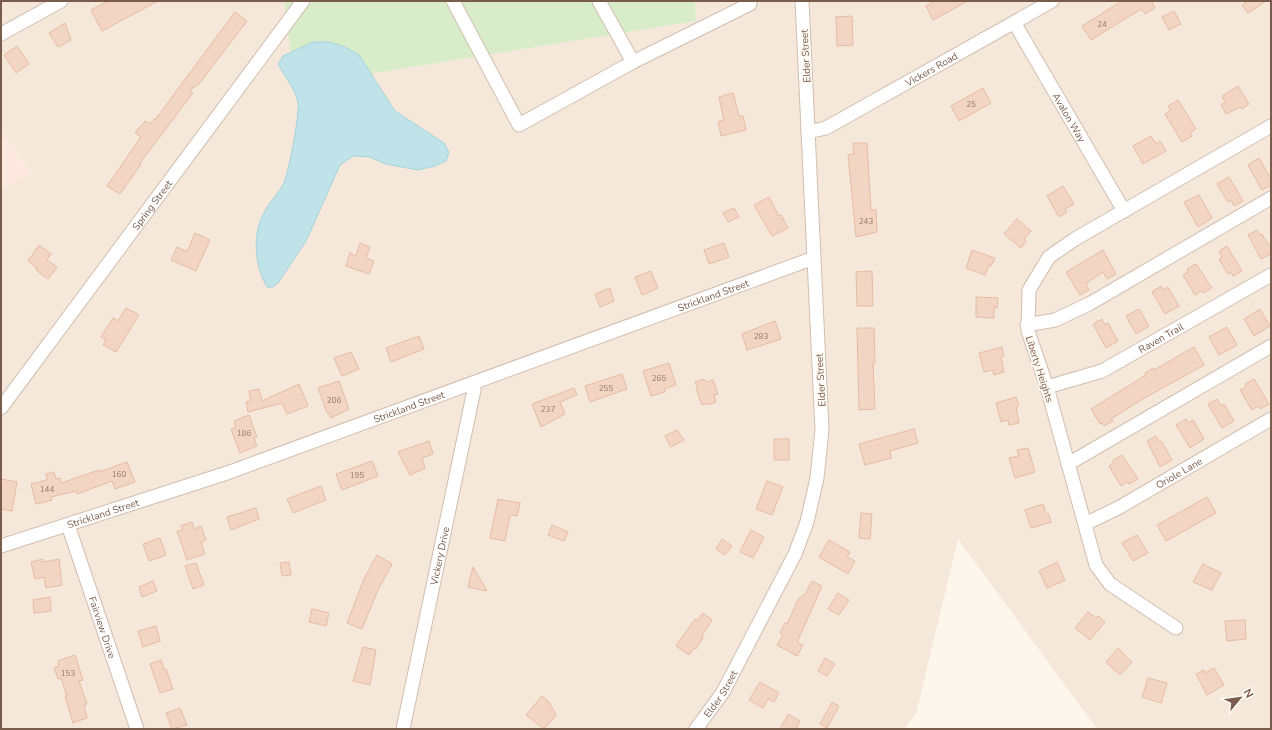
<svg xmlns="http://www.w3.org/2000/svg" width="1272" height="730" font-family="'Nunito Sans',sans-serif">
	<style>
		.residential { fill: #f5e8da }
		.commercial { fill: #fde8e0 }
		.green { fill: #d8ecc9 }
		.water { fill: #bfe3e8; stroke: #a5d3da }
		.building { fill: #f3d5c3; stroke: #e6bba3 }
		.lines { fill: none; stroke-linecap: round; stroke-linejoin: round }
		.minor-casing { stroke: #d1beb0; stroke-width: 15 }
		.minor { stroke: #fff; stroke-width: 13 }
		.labels { text-anchor: middle; stroke-width: 3.5; stroke-linejoin: round; paint-order: stroke }
		.number-label { font-size: 8px; fill: #987a6a }
		.street-label { font-size: 10px; fill: #7a5c4d; stroke: #fffaf3 }
	</style>
	<rect width="100%" height="100%" fill="#fdf6ec"/>
	<!-- residential -->
	<path class="residential" d="M1,1H284L295,86L696,21L695,1H1271V729H1097L958,539L916,714L904,729H1V189L33,173L1,133Z"/>
	<!-- commercial -->
	<path class="commercial" d="M1,133L33,174L1,189Z"/>
	<!-- green -->
	<path class="green" d="M284,1H695L696,21L295,86Z"/>
	<!-- water -->
	<path class="water" d="M313,42H329L345,47L359,55L395,111L444,143L449,152L446,161L435,166L418,170L386,164L370,157L353,156L340,165L306,241L278,283L273,287H267C254,264 252,233 265,211C270,201 279,193 284,183C289,171 300,113 298,102C295,89 284,75 278,64L283,56Z"/>
	<!-- building -->
	<path class="building" d="M108,1H158L102,31L91,10Z
		M935,1H968L933,20L926,6Z
		M1122,1H1155L1152,3L1155,8L1145,14L1142,9L1133,14L1091,40L1082,26Z
		M1248,1H1266L1248,13L1242,5Z
		M1174,11L1181,24L1169,30L1162,17Z
		M235,12L247,21L199,84L189,90L193,93L140,163L141,164L120,194L107,186L141,137L135,133L145,121L150,124L154,119L155,120Z
		M852,16L853,45L837,46L836,17Z
		M65,23L71,40L58,47L49,33Z
		M17,46L29,64L16,73L4,55Z
		M1238,86L1249,104L1242,109L1240,107L1226,114L1221,105L1225,102L1222,96Z
		M983,88L991,103L959,121L951,106Z
		M733,93L739,116H743L746,130L721,136L718,122L724,120L719,97Z
		M1178,100L1196,129L1190,133L1192,136L1182,142L1165,114L1171,110L1168,106Z
		M1151,136L1156,144L1160,141L1166,151L1143,164L1133,146Z
		M853,143H867L871,210H876L877,232L856,237L848,155L854,154Z
		M1259,158L1271,179V185L1262,190L1248,165Z
		M1229,177L1243,201L1234,206L1231,200L1228,202L1217,184Z
		M1063,186L1074,204L1065,209L1067,212L1059,217L1047,196Z
		M1199,195L1212,218L1198,227L1184,202Z
		M769,197L779,216L781,215L788,228L772,236L754,205Z
		M734,208L739,217L728,222L723,213Z
		M1017,219L1031,231L1024,239L1026,241L1021,248L1004,234Z
		M1257,230L1260,235L1262,234L1271,249V254L1261,259L1248,235Z
		M195,233L210,240L196,271L171,260L177,247L187,252Z
		M360,243L370,247L366,258L374,261L369,274L346,266L350,253L356,256Z
		M724,243L729,257L709,264L704,250Z
		M39,245L51,254L47,260L57,267L48,279L36,270L37,268L28,261Z
		M1227,246L1242,271L1233,276L1231,272L1228,274L1219,259L1222,257L1219,251Z
		M972,250L995,258L991,266L989,265L985,275L966,268Z
		M1103,250L1116,274L1107,279L1103,272L1088,282V283L1086,285L1089,290L1080,295L1066,272Z
		M1196,264L1212,288L1203,293L1201,291L1195,295L1183,275L1188,272L1187,269Z
		M651,271L658,288L642,295L635,277Z
		M872,271L873,306H857L856,272Z
		M1161,286L1163,290L1168,287L1179,306L1165,314L1152,292Z
		M610,288L614,301L600,307L595,294Z
		M976,297L998,298L997,308L994,307V318L976,317Z
		M126,308L139,315L116,352L103,345L106,340L101,337L113,318L118,321Z
		M1139,309L1149,326L1136,334L1126,316Z
		M1260,309L1270,326L1254,336L1244,319Z
		M1102,319L1105,325L1108,323L1118,341L1106,348L1093,324Z
		M775,321L781,339L747,350L742,334Z
		M1227,327L1237,345L1219,355L1209,337Z
		M857,328H874L875,363H873L875,409L859,410Z
		M419,336L424,349L391,362L386,348Z
		M1002,347L1004,356L1001,357L1004,372L994,375L993,370L984,372L979,353Z
		M1194,347L1204,365L1141,400L1111,419L1113,421L1104,426L1102,423L1100,424L1091,409L1146,375L1145,373L1153,368L1154,370Z
		M351,352L359,369L342,376L334,358Z
		M669,363L676,385L664,389L665,392L651,396L643,371Z
		M622,374L627,389L590,402L585,386Z
		M704,379L707,382L713,380L718,394L714,395L716,402L708,405L707,403L702,405L696,389L698,388L695,382Z
		M1254,379L1269,404L1260,409L1258,406L1252,410L1240,390L1246,387L1245,384Z
		M339,381L349,409L331,418L329,413H327L318,388Z
		M299,384L308,406L287,414L282,403L248,412L246,402L251,401L249,391L259,389L262,401Z
		M574,388L577,395L560,402L565,414L541,427L532,404Z
		M1016,397L1019,406L1016,407L1019,423L1009,425L1008,420L1001,422L996,403Z
		M1217,399L1221,406L1224,404L1234,421L1222,428L1208,404Z
		M249,415L257,437L254,438L257,446L240,453L231,429L236,427L234,421Z
		M1186,419L1188,423L1193,420L1204,439L1190,448L1176,425Z
		M914,429L918,443L890,451L891,458L865,465L859,444Z
		M677,430L684,440L671,447L665,436Z
		M1156,436L1159,441L1162,442L1172,460L1160,467L1147,441Z
		M774,439H789V460H774Z
		M429,441L433,454L422,458L425,468L410,475L398,452Z
		M1028,448L1035,472L1015,478L1009,458L1019,456L1017,450Z
		M1122,455L1138,479L1129,484L1127,482L1121,486L1109,466L1114,462L1113,460Z
		M372,461L378,476L342,490L336,474Z
		M127,462L135,482L115,489L112,481L77,494L76,491L51,497L52,500L36,504L31,484L47,480L46,474L54,472L56,479L60,478L61,483L99,470V472Z
		M1,479L17,482L12,511L1,509Z
		M767,481L783,487L772,515L756,509Z
		M321,486L326,500L293,513L287,499Z
		M1207,497L1216,513L1166,541L1157,525Z
		M498,499L520,503L517,516L510,515L505,541L490,538Z
		M1043,504L1046,514H1049L1051,522L1031,528L1025,510Z
		M256,508L259,519L231,530L227,517Z
		M861,513L872,514L870,539L859,538Z
		M192,522L194,529L201,526L206,540L201,542L205,554L187,560L177,531L183,530L181,526Z
		M552,525L568,532L564,541L548,535Z
		M751,530L764,537L753,558L740,552Z
		M1137,535L1148,553L1133,561L1122,543Z
		M160,538L166,555L149,561L143,544Z
		M722,539L732,546L725,555L716,549Z
		M829,540L850,552L847,557L855,561L848,574L819,557Z
		M377,555L392,564L377,592L362,629L347,623L364,579Z
		M43,559V562L59,559L62,585L46,588L44,577L35,579L31,562Z
		M289,562L291,575L282,576L280,563Z
		M1057,562L1065,580L1047,588L1039,571Z
		M196,563L204,585L193,589L185,566Z
		M1203,564L1221,573L1212,590L1193,582Z
		M473,567L487,591L468,587Z
		M153,581L157,591L142,597L139,587Z
		M812,581L822,586L798,640V643L803,645L797,656L777,645L783,635L780,633L785,623L787,624L799,598L805,594Z
		M838,593L849,600L839,615L828,609Z
		M50,597L51,611L34,613L33,600Z
		M312,609L329,613L326,626L309,622Z
		M1088,612L1096,618L1098,616L1105,622L1090,640L1075,628Z
		M703,613L712,620L702,636L703,638L696,649L694,648L689,655L676,646L695,619L697,621Z
		M1245,620L1246,639L1227,641L1225,621Z
		M156,626L160,641L143,647L138,631Z
		M363,647L376,650L370,685L353,681Z
		M1118,648L1132,662L1120,675L1106,662Z
		M75,655L83,680L79,681L87,704L84,705L87,718L73,723L65,696H67L61,678L58,679L54,668L59,666L58,661Z
		M825,658L835,664L827,676L818,671Z
		M161,660L164,670L166,669L173,689L160,693L150,664Z
		M1214,668L1224,685L1207,695L1196,674L1204,670L1205,673Z
		M1148,678L1167,683L1161,703L1142,697Z
		M760,682L779,693L774,702L768,699L763,708L749,700Z
		M542,696L549,702L556,715L544,729L526,715Z
		M832,702L839,706L827,728L820,724Z
		M180,708L187,725L172,729L166,713Z
		M788,714L800,721L796,729H780Z"/>
	<g class="lines">
		<!-- minor casing -->
		<g class="minor-casing">
			<g id="minor">
				<path d="M453,1L519,125L633,62"/>
				<path d="M599,1L633,62L750,4L748,1"/>
				<path id="s1" d="M1015,24L1124,211"/>
				<path d="M1,34L61,1"/>
				<path id="s2" d="M808,132L826,128L1052,1"/>
				<path d="M1027,325L1055,320L1089,304L1271,198"/>
				<path id="s3" d="M1047,387L1102,371L1271,275"/>
				<path id="s4" d="M1,408L303,1"/>
				<path d="M1068,464L1271,346"/>
				<path id="s5" d="M1085,524L1118,508L1271,419"/>
				<path id="s6" d="M68,525L137,729"/>
				<path id="s7" d="M1,546L227,473L814,258"/>
				<path d="M1176,628L1110,584L1096,565L1047,387L1028,331L1029,290L1049,257L1075,239L1271,126"/>
				<path id="s8" d="M403,729L474,390L473,383"/>
				<path id="s9" d="M696,729L723,692L795,554L807,522L817,478L822,430L802,1"/>
			</g>
		</g>
		<!-- minor -->
		<use href="#minor" class="minor"/>
	</g>
	<g class="labels">
		<!-- number labels -->
		<g class="number-label">
			<text x="1102" y="27">24</text>
			<text x="971" y="107">25</text>
			<text x="866" y="224">243</text>
			<text x="761" y="339">283</text>
			<text x="659" y="381">265</text>
			<text x="606" y="391">255</text>
			<text x="334" y="403">206</text>
			<text x="548" y="412">237</text>
			<text x="244" y="436">186</text>
			<text x="119" y="477">160</text>
			<text x="357" y="478">195</text>
			<text x="47" y="492">144</text>
			<text x="68" y="676">153</text>
		</g>
		<!-- street labels -->
		<g class="street-label">
			<text transform="translate(805 56) rotate(-93)" y="4">Elder Street</text>
			<text dy="4" stroke="none"><textPath href="#s2" startOffset="139">Vickers Road</textPath></text>
			<text dy="4" stroke="none"><textPath href="#s1" startOffset="108">Avalon Way</textPath></text>
			<text dy="4" stroke="none"><textPath href="#s4" startOffset="253">Spring Street</textPath></text>
			<text dy="4" stroke="none"><textPath href="#s7" startOffset="755">Strickland Street</textPath></text>
			<text dy="4" stroke="none"><textPath href="#s3" startOffset="125">Raven Trail</textPath></text>
			<text transform="translate(1040 369) rotate(72)" y="4">Liberty Heights</text>
			<text transform="translate(820 380) rotate(-93)" y="4">Elder Street</text>
			<text dy="4" stroke="none"><textPath href="#s7" startOffset="431">Strickland Street</textPath></text>
			<text dy="4" stroke="none"><textPath href="#s5" startOffset="107">Oriole Lane</textPath></text>
			<text dy="4" stroke="none"><textPath href="#s7" startOffset="107">Strickland Street</textPath></text>
			<text dy="4" stroke="none"><textPath href="#s8" startOffset="177">Vickery Drive</textPath></text>
			<text dy="4" stroke="none"><textPath href="#s6" startOffset="108">Fairview Drive</textPath></text>
			<text dy="4" stroke="none"><textPath href="#s9" startOffset="43">Elder Street</textPath></text>
		</g>
	</g>
	<!-- border -->
	<rect width="1272" height="730" fill="none" stroke="#7a5c4d" stroke-width="4"/>
	<!-- north arrow -->
	<g transform="translate(1240 698) rotate(61)" stroke="#fffaf3" stroke-width="3" paint-order="stroke">
	<path d="M0-3L7 15L0 10L-7 15Z" fill="#7a5c4d"/>
	<text y="-6" font-size="11" font-weight="bold" text-anchor="middle" fill="#7a5c4d">N</text>
	</g>
</svg>
